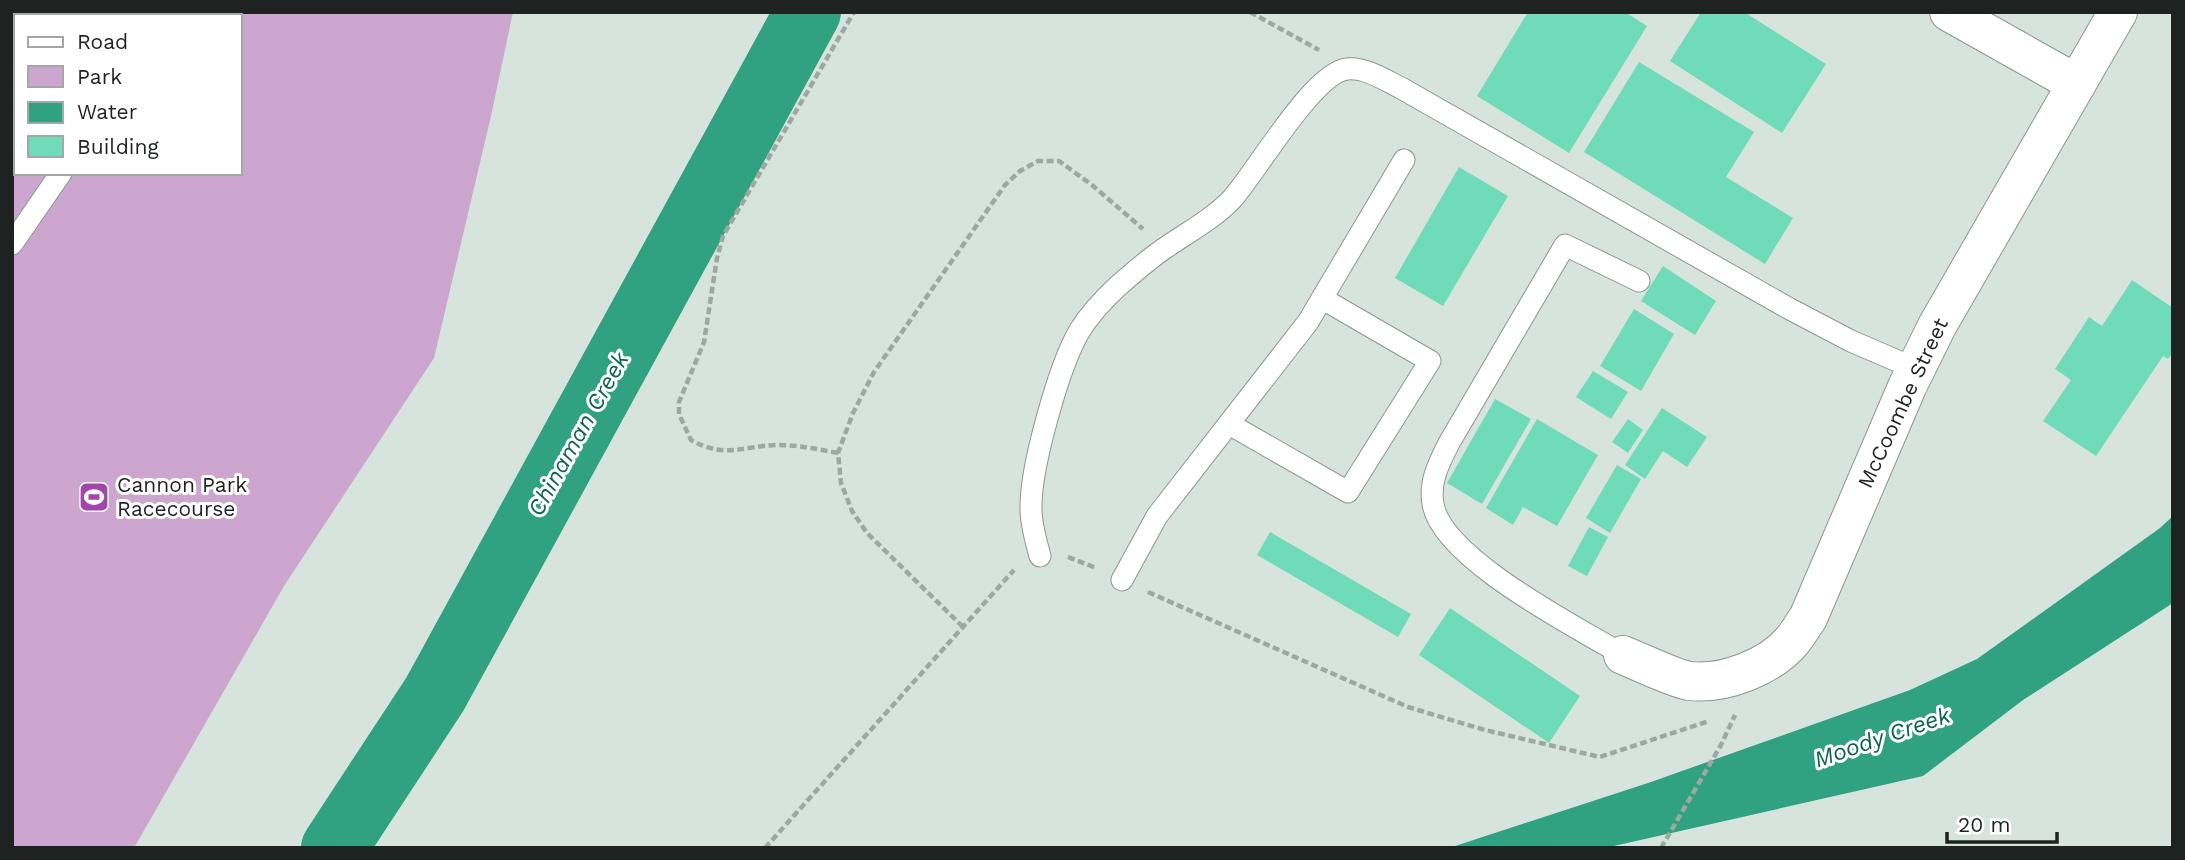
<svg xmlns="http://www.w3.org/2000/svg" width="2185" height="860" font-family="'Work Sans',sans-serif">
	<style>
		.green { fill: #cca6cf; fill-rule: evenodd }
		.water { fill: #30a181 }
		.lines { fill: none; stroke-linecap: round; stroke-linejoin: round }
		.river { stroke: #30a181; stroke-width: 66 }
		.building { fill: #70dbb8 }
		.service-casing { stroke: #8a9691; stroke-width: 23 }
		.minor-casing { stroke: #8a9691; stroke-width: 40 }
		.path { stroke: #9da8a3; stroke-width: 4.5; stroke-dasharray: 7 3.5; stroke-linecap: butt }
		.service { stroke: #fff; stroke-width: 21 }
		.minor { stroke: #fff; stroke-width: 38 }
		.labels { text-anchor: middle; stroke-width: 6; stroke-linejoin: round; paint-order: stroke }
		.street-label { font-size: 21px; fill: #1e2321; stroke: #fff }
		.poi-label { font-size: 21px; fill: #1e2321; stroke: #fff; text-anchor: start }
		.water-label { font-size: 23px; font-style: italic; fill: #0d644e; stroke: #fff }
	</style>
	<rect width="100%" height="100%" fill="#d7e4de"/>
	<!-- green -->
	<path class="green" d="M12,12H513L491,116L434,358L284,586L134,848H12ZM16,16H240V173H16Z"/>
	<!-- water -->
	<path class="water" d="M2173,516V603L2023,700L1923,776L1605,848H1449L1651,782L1910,690L1977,659L2160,528Z"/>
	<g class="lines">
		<!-- river -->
		<path class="river" d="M334,848L435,694L808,12"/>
	</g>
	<!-- building -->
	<path class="building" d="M12,12H71L75,16H16V89L12,86Z
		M1528,12H1625L1647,26L1569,153L1477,96Z
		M1701,12H1744L1826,64L1782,133L1670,61Z
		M1639,62L1754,132L1726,177L1793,218L1765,264L1584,152Z
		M1459,167L1508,196L1443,306L1395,278Z
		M1663,266L1716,301L1695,335L1641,301Z
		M2132,280L2173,308V352L2168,359L2163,356L2096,456L2043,421L2071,380L2055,369L2089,317L2102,326Z
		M1634,309L1674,334L1641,391L1600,366Z
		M1593,371L1628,392L1611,419L1576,397Z
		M1495,399L1531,419L1482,504L1447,483Z
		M1662,408L1707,437L1687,467L1663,451L1645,479L1625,465Z
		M1537,419L1598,455L1557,526L1523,507L1513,525L1486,508Z
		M1628,419L1643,430L1628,453L1612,442Z
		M1617,465L1641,479L1610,533L1586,518Z
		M1589,527L1608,537L1587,576L1568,566Z
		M1270,532L1411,614L1398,637L1257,555Z
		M1450,608L1580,696L1549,743L1419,655Z"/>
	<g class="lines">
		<!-- service casing -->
		<g class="service-casing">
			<path id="service" d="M169,16L172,12
				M12,244L61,173
				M1229,424L1348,492L1430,361L1323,299
				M1040,556C1036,541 1031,525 1031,509C1030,469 1059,365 1080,330C1090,314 1104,299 1118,286C1134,272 1151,257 1168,246C1190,231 1214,218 1232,199C1257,171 1313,73 1347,69C1365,67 1385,80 1401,88L1788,308L1851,341L1916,369
				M1122,580L1157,516L1308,322L1404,160
				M1623,655C1577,627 1442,559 1433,504C1429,481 1439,463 1449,443L1565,245L1639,281"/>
		</g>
		<!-- minor casing -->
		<g class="minor-casing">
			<path id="minor" d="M1949,12L2077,84
				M1623,655C1640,662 1673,678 1689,681C1724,685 1770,667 1792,641C1798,634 1802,626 1808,618L1907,387L1937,326L2118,12"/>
		</g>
		<!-- path -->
		<path class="path" d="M1250,12L1319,50
			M838,453C817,449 798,445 777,445C742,446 725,459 691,440L679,414V402L704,342L717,258L723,236L854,12
			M1068,557L1096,568
			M1148,592L1408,707L1485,730L1600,757L1709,721
			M963,627L867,533L852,511L841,483L838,453L853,413L874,372L1005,185L1020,171L1038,161H1059L1092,185L1143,229
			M765,848L1014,570
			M1661,848L1721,745L1735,715"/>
		<!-- service -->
		<use href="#service" class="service"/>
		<!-- minor -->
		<use href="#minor" class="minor"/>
	</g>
	<!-- icons -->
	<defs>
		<g id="stadium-square" transform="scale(1.575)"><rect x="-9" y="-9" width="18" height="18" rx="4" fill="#a445ae" stroke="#fff"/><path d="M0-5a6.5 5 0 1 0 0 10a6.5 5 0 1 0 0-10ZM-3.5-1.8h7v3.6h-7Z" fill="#fff"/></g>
	</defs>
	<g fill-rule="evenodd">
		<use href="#stadium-square" x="94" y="497"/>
	</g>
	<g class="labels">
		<!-- street labels -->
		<g class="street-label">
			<text transform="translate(1903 403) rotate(-65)" y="7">McCoombe Street</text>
		</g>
		<!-- poi labels -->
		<g class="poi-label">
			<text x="117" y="492">Cannon Park<tspan x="117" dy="24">Racecourse</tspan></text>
		</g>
		<!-- water labels -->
		<g class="water-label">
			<text transform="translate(578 434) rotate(-61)" y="8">Chinaman Creek</text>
			<text transform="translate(1882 737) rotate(-19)" y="8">Moody Creek</text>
		</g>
	</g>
	<!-- border -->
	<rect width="2185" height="860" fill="none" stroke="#1e2321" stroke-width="28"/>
	<!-- legend -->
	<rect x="14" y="14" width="228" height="161" fill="#ffffff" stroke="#a5a7a6" stroke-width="2"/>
	<rect x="28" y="37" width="35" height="10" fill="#ffffff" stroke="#a5a7a6" stroke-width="2"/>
	<text x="77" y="49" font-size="21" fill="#1e2321">Road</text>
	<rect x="28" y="66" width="35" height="21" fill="#cca6cf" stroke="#a5a7a6" stroke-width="2"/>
	<text x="77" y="84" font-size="21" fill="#1e2321">Park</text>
	<rect x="28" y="102" width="35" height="21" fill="#30a181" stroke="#a5a7a6" stroke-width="2"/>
	<text x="77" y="119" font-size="21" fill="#1e2321">Water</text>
	<rect x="28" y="136" width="35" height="21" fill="#70dbb8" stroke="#a5a7a6" stroke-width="2"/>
	<text x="77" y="154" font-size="21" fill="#1e2321">Building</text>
	<!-- scale -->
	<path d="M1947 832v10h110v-10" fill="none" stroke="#1e2321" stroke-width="3.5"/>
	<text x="1958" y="832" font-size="21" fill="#1e2321" stroke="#ffffff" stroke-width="5" paint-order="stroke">20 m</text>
</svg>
